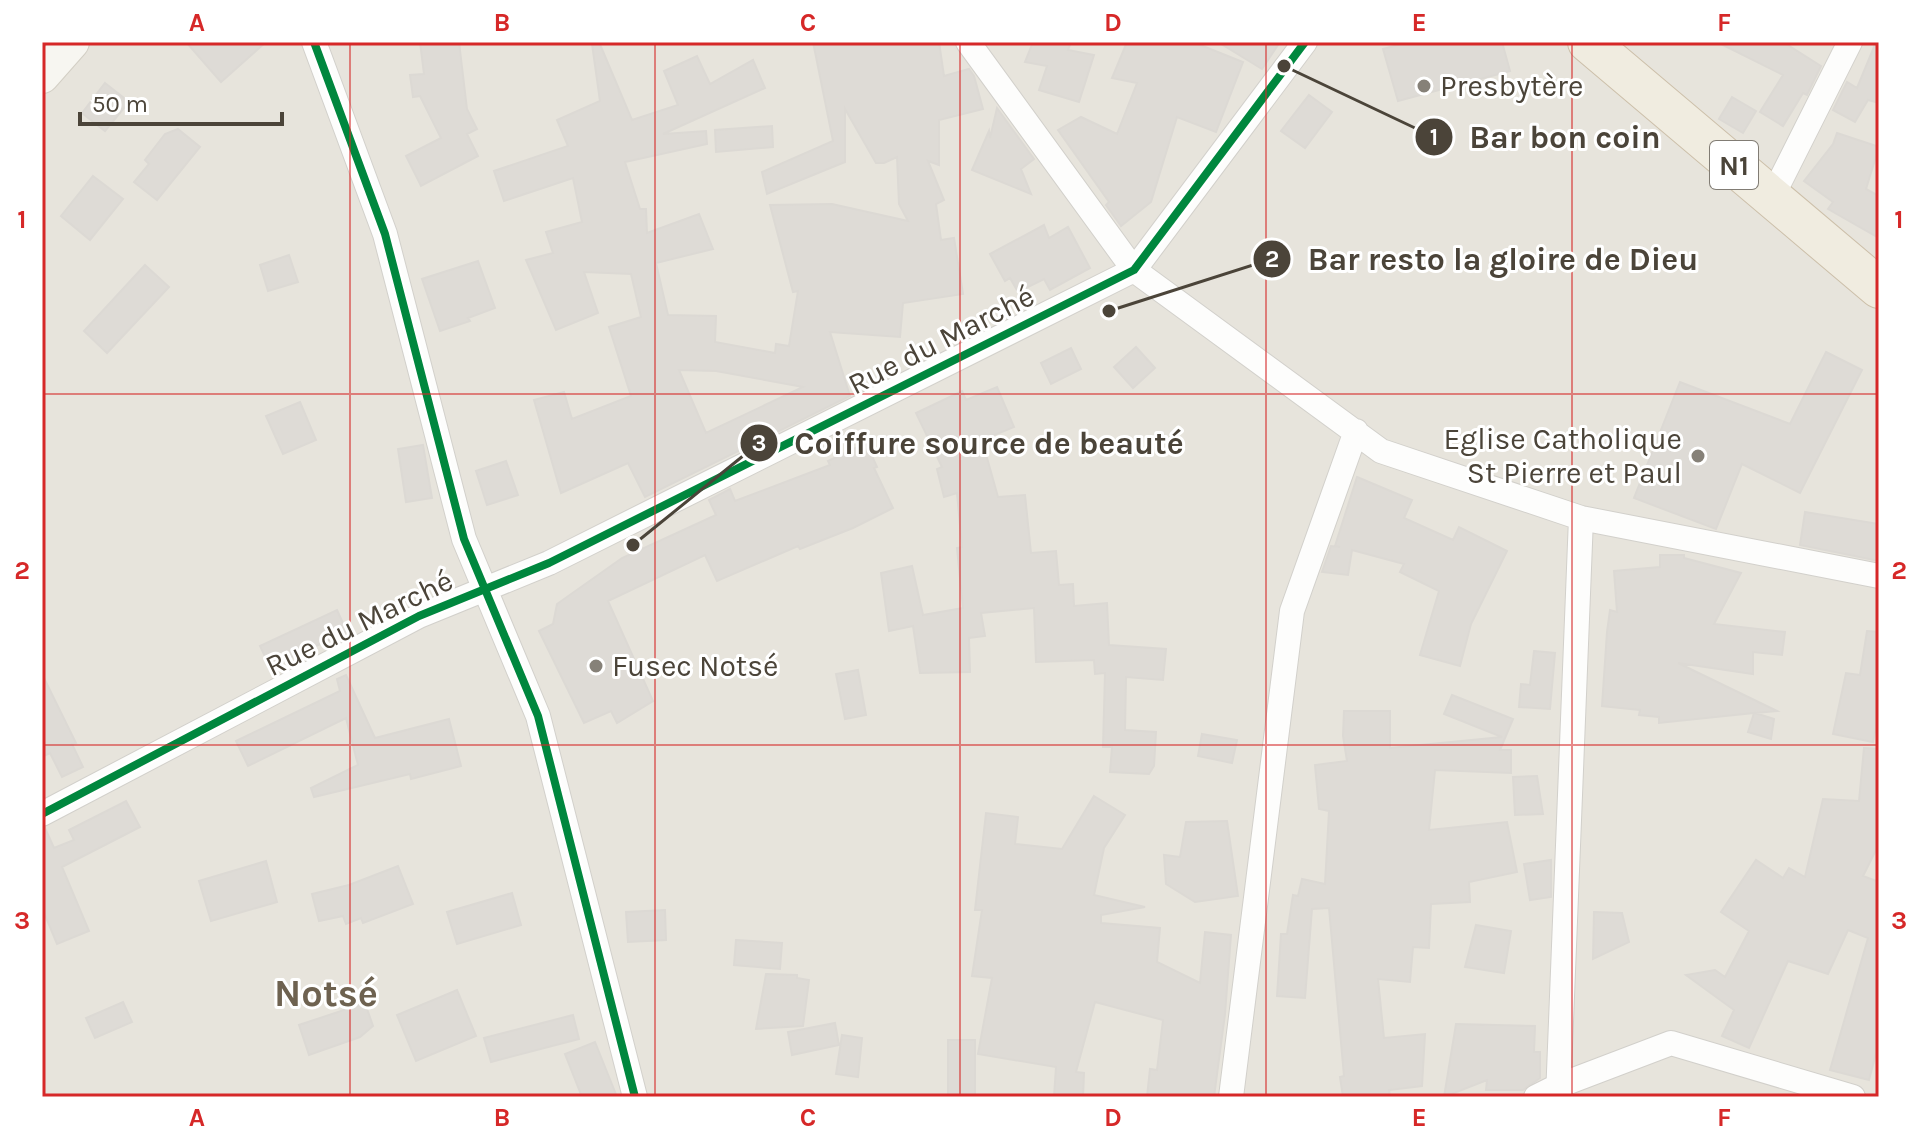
<svg xmlns="http://www.w3.org/2000/svg" width="1921" height="1139" font-family="Karla,sans-serif">
	<style>
		.residential { fill: #e7e4dc }
		.building { fill: #dedbd6; stroke: #dcd9d4; stroke-width: 2; fill-rule: evenodd }
		.lines { fill: none; stroke-linecap: round; stroke-linejoin: round }
		.minor-casing { stroke: #d2d0cb; stroke-width: 26 }
		.secondary-casing { stroke: #d3cfc5; stroke-width: 36 }
		.trunk-casing { stroke: #ccbfa9; stroke-width: 42 }
		.minor { stroke: #fdfdfc; stroke-width: 24 }
		.secondary { stroke: #f7f6f1; stroke-width: 34 }
		.trunk { stroke: #f0ece0; stroke-width: 40 }
		.cycleway-casing { stroke: #fff; stroke-width: 13 }
		.cycleway { stroke: #00873e; stroke-width: 8 }
		.grid { fill: none; stroke: #d62828; stroke-width: 2; stroke-opacity: 0.55 }
		.poi-dot { fill: #868178; stroke: #fff; stroke-width: 3 }
		.labels { text-anchor: middle; stroke-width: 6; stroke-linejoin: round; paint-order: stroke }
		.shield { fill: #fff; stroke: #817c74; stroke-width: 2 }
		.shield-label { font-size: 28px; font-weight: bold; fill: #4b4439 }
		.poi-label { font-size: 30px; fill: #4b4439; stroke: #fff; text-anchor: start }
		.street-label { font-size: 30px; fill: #4b4439; stroke: #fff }
		.district-label { font-size: 38px; font-weight: bold; fill: #6e6250; stroke: #fff }
		.leader { fill: none; stroke: #4b4439; stroke-width: 3 }
		.callout-dot { fill: #4b4439; stroke: #fff; stroke-width: 3 }
		.mark-label { font-size: 24px; text-anchor: middle; font-weight: bold; fill: #fff }
		.callout-label { font-size: 32px; text-anchor: middle; font-weight: bold; fill: #4b4439; stroke: #fff; stroke-width: 6; stroke-linejoin: round; paint-order: stroke }
		.neatline { fill: none; stroke: #d62828; stroke-width: 3 }
		.grid-label { font-size: 26px; text-anchor: middle; font-weight: bold; fill: #d62828 }
	</style>
	<rect width="100%" height="100%" fill="#f4f2ee"/>
	<!-- residential -->
	<path class="residential" d="M42,42H1879V1097H42Z"/>
	<!-- building -->
	<path class="building" d="M186,42H266L221,82Z
		M420,42H459L467,109L477,129L467,134L478,156L421,186L406,156L441,138L420,96L413,97L410,75L424,74Z
		M599,42L632,120L678,105L664,71L697,56L710,84L753,60L765,88L663,134L706,131L707,144L625,162L640,209H646L647,233L699,214L713,249L656,263L668,315L716,316L715,342L775,353L776,344L789,346L798,291L793,292L770,205L832,204L908,221L899,204L897,157L884,163H876L845,109V162L767,194L762,172L833,141L813,42H939L944,76L969,69L974,76L983,109L939,120V165L928,161L944,200L936,204L941,240L954,238L963,294L903,303L900,337L830,332L850,396L645,497L628,463L561,493L534,400L564,392L572,419L631,396L609,327L641,317L631,274L584,272L598,313L556,330L526,260L553,253L546,232L582,222L573,178L504,201L494,171L568,146L557,120L600,101L592,44ZM679,370L716,371L803,387L706,433Z
		M1033,42H1071L1068,50L1094,55L1079,102L1039,90L1047,66L1025,62Z
		M1127,42H1193L1243,62L1216,132L1177,117L1151,202L1121,226L1106,205L1109,202L1058,130L1081,117L1117,134L1137,83L1112,78Z
		M1218,42H1280L1262,69Z
		M1409,42H1502L1510,71L1398,101L1383,49Z
		M1717,42H1783L1821,66L1807,95L1803,93L1783,126L1760,112L1783,75Z
		M1876,42H1879V103L1868,100L1855,122L1833,110L1847,82L1857,88Z
		M105,83L129,102L105,131L82,113Z
		M1309,95L1332,112L1305,148L1281,131Z
		M1732,97L1756,111L1743,133L1719,119Z
		M997,108L1034,159L1021,169L1031,194L972,170L989,131L990,138Z
		M772,126L773,147L716,152L715,130Z
		M178,129L200,147L157,200L134,182L149,164L145,160L165,134Z
		M1837,133L1879,147L1866,189L1879,196V238L1828,209L1833,202L1804,181L1833,144Z
		M93,176L123,199L90,240L61,216Z
		M1044,225L1049,238L1068,227L1090,268L1050,290L1044,279L1018,292L1010,278L1005,281L990,254Z
		M289,255L298,282L268,291L260,265Z
		M478,261L495,308L468,318L470,321L440,331L422,279Z
		M145,265L169,287L107,353L84,331Z
		M1136,347L1155,368L1133,388L1114,367Z
		M1071,348L1081,369L1051,384L1041,363Z
		M1826,352L1862,370L1800,493L1742,464L1716,529L1634,498L1680,382L1790,424Z
		M997,387L1014,427L982,440L998,497L1025,495L1031,553L1056,551L1059,585L1073,584L1074,606L1107,603L1109,645L1166,649L1163,680L1126,677L1125,730L1156,732L1154,766L1149,774L1110,772L1112,747H1103L1105,673L1095,674L1094,660L1036,662L1034,608L981,613L985,636L969,638L970,672L920,673L913,626L889,631L881,573L912,566L923,615L963,608L957,548L962,547L957,493L944,497L937,469L942,467L916,413L962,391L966,400Z
		M300,402L316,440L283,454L266,416Z
		M866,443L877,467L874,468L893,508L853,528L800,549L798,546L717,581L705,555L608,601L653,701L617,723L611,711L584,723L539,631L553,624L557,604L622,558L716,515L709,500L730,489L735,501L830,465L828,461Z
		M423,445L432,498L406,502L398,449Z
		M506,461L518,495L487,505L476,471Z
		M1357,477L1412,500L1404,518L1453,540L1459,527L1507,551L1471,624L1460,666L1420,655L1439,591L1400,572L1404,564L1352,550L1348,575L1322,572L1331,546L1340,547L1335,546Z
		M1805,512L1879,524V561L1800,545Z
		M1660,555H1684V558L1741,573L1714,624L1785,632L1782,655L1753,652V674L1678,663L1777,711L1755,713L1774,719L1771,739L1748,732L1754,713L1659,723V717L1639,715L1640,710L1602,706L1607,632L1610,610L1617,612L1614,571L1660,567Z
		M337,610L347,632L270,667L260,646Z
		M1867,631L1879,632V713L1873,742L1833,734L1846,673L1860,675Z
		M1534,651L1555,653L1550,709L1519,707L1521,684L1530,685Z
		M858,670L866,715L845,719L836,674Z
		M42,674L76,743L72,744L83,767L62,777L50,753L42,757Z
		M346,675L375,738L449,719L461,766L411,779L410,774L314,797L311,788L358,765L346,718L248,766L236,741L340,691L337,679Z
		M1452,695L1513,719L1500,750H1511V773L1435,770L1429,830L1507,822L1517,872L1469,882L1470,902L1431,904L1429,948L1413,947L1410,982L1378,979L1384,1038L1425,1034L1422,1086L1389,1090L1390,1097H1343L1340,1077L1344,1076L1329,908L1312,909L1305,998L1277,996L1281,934H1287L1293,895L1298,896L1302,879L1325,884L1329,811L1319,809L1315,765L1347,761L1343,736L1344,711H1390V748L1502,737L1444,714Z
		M1202,734L1237,740L1232,763L1198,756Z
		M1864,748L1879,749V844L1863,876L1879,882V1042L1869,1080L1830,1070L1868,938L1848,930L1828,974L1788,961L1749,1048L1722,1036L1734,1010L1686,975L1715,970L1725,977L1749,931L1721,912L1756,860L1783,878L1789,868L1805,877L1823,799L1859,801Z
		M1537,776L1543,814L1515,815L1513,777Z
		M1094,796L1125,815L1104,848L1094,895L1145,907L1101,915V923L1160,928L1157,962L1200,983L1205,932L1231,935L1225,1014L1214,1097H1147L1150,1069L1157,1070L1163,1020L1095,1002L1076,1072L1084,1073L1083,1097H1054L1056,1067L978,1054L992,978L972,976L982,910H975L986,813L1018,817L1015,844L1062,849Z
		M126,801L140,827L62,867L89,931L57,944L42,908V829L45,828L54,848L74,840L69,830Z
		M1227,821L1238,896L1195,902L1166,884L1164,855L1180,857L1186,822Z
		M1551,860V897L1530,900L1524,864Z
		M266,861L277,902L211,921L199,881Z
		M398,866L413,904L363,923L361,918L346,924L343,916L319,921L312,894L349,885Z
		M512,893L521,925L457,944L447,912Z
		M665,910L666,940L628,942L626,912Z
		M1594,912L1622,913L1629,942L1593,959Z
		M1476,925L1511,931L1504,973L1465,967Z
		M736,940L782,943L780,969L734,965Z
		M766,974L797,975V978L809,980L803,1026L756,1029Z
		M457,990L476,1036L416,1061L397,1015Z
		M123,1002L132,1022L95,1038L86,1018Z
		M365,1003L373,1026L360,1037L309,1055L299,1025Z
		M573,1015L579,1039L491,1062L484,1038Z
		M835,1023L839,1045L792,1055L788,1032Z
		M1456,1024L1535,1026L1534,1052H1540V1078L1523,1090H1486L1487,1080L1444,1097Z
		M842,1035L862,1038L858,1077L836,1074Z
		M948,1040H975V1097H948Z
		M595,1042L617,1097H582L565,1054Z"/>
	<g class="lines">
		<!-- minor casing -->
		<g class="minor-casing">
			<path id="minor" d="M314,42L385,234L464,539L538,716L635,1097
				M968,42L1134,270L1381,451L1581,518L1879,576
				M1772,197L1850,42
				M42,814L419,616L549,563L1134,270L1305,42
				M1231,1097L1292,611L1356,431
				M1536,1097L1558,1086L1671,1043L1853,1097
				M1558,1097L1581,518"/>
		</g>
		<!-- secondary casing -->
		<g class="secondary-casing">
			<path id="secondary" d="M42,76L72,42"/>
		</g>
		<!-- trunk casing -->
		<g class="trunk-casing">
			<path id="trunk" d="M1588,42L1879,288"/>
		</g>
		<!-- minor -->
		<use href="#minor" class="minor"/>
		<!-- secondary -->
		<use href="#secondary" class="secondary"/>
		<!-- trunk -->
		<use href="#trunk" class="trunk"/>
		<!-- cycleway casing -->
		<g class="cycleway-casing">
			<path id="cycleway" d="M314,42L385,234L464,539L538,716L635,1097
				M42,814L419,616L549,563L1134,270L1305,42"/>
		</g>
		<!-- cycleway -->
		<use href="#cycleway" class="cycleway"/>
	</g>
	<!-- grid -->
	<path class="grid" d="M350,42V1097M655,42V1097M960,42V1097M1266,42V1097M1572,42V1097M42,394H1879M42,745H1879"/>
	<!-- markers -->
	<g class="poi-dot">
		<circle cx="1424" cy="86" r="8"/>
		<circle cx="1698" cy="456" r="8"/>
		<circle cx="596" cy="666" r="8"/>
	</g>
	<g class="labels">
		<!-- shield labels -->
		<rect class="shield" x="1710" y="141" width="48" height="48" rx="6"/>
		<g class="shield-label">
			<text x="1734" y="175">N1</text>
		</g>
		<!-- poi labels -->
		<g class="poi-label">
			<text x="1440" y="96">Presbytère</text>
			<text x="1682" y="449" text-anchor="end">Eglise Catholique<tspan x="1682" dy="34">St Pierre et Paul</tspan></text>
			<text x="612" y="676">Fusec Notsé</text>
		</g>
		<!-- street labels -->
		<g class="street-label">
			<text transform="translate(941 340) rotate(-27)" y="10">Rue du Marché</text>
			<text transform="translate(359 623) rotate(-26)" y="10">Rue du Marché</text>
		</g>
		<!-- district labels -->
		<g class="district-label">
			<text x="326" y="1006">Notsé</text>
		</g>
	</g>
	<!-- callouts -->
	<path class="leader" d="M1284 66L1434 137M1109 311L1272 259M633 545L759 443"/>
	<g class="callout-dot">
		<circle cx="1284" cy="66" r="8"/>
		<circle cx="1109" cy="311" r="8"/>
		<circle cx="633" cy="545" r="8"/>
		<circle cx="1434" cy="137" r="20"/>
		<circle cx="1272" cy="259" r="20"/>
		<circle cx="759" cy="443" r="20"/>
	</g>
	<g class="mark-label">
		<text x="1434" y="145">1</text>
		<text x="1272" y="267">2</text>
		<text x="759" y="451">3</text>
	</g>
	<g class="callout-label">
		<text x="1565" y="148">Bar bon coin</text>
		<text x="1503" y="270">Bar resto la gloire de Dieu</text>
		<text x="989" y="454">Coiffure source de beauté</text>
	</g>
	<!-- border -->
	<rect width="1921" height="1139" fill="none" stroke="#ffffff" stroke-width="88"/>
	<!-- scale -->
	<path d="M80 112v12h202v-12" fill="none" stroke="#4b4439" stroke-width="4"/>
	<text x="92" y="112" font-size="24" fill="#4b4439" stroke="#ffffff" stroke-width="6" paint-order="stroke">50 m</text>
	<rect x="44" y="44" width="1833" height="1051" class="neatline"/>
	<g class="grid-label">
		<text x="197" y="31">A</text>
		<text x="502" y="31">B</text>
		<text x="808" y="31">C</text>
		<text x="1113" y="31">D</text>
		<text x="1419" y="31">E</text>
		<text x="1724" y="31">F</text>
		<text x="22" y="228">1</text>
		<text x="1899" y="228">1</text>
		<text x="22" y="579">2</text>
		<text x="1899" y="579">2</text>
		<text x="22" y="929">3</text>
		<text x="1899" y="929">3</text>
		<text x="197" y="1126">A</text>
		<text x="502" y="1126">B</text>
		<text x="808" y="1126">C</text>
		<text x="1113" y="1126">D</text>
		<text x="1419" y="1126">E</text>
		<text x="1724" y="1126">F</text>
	</g>
</svg>
